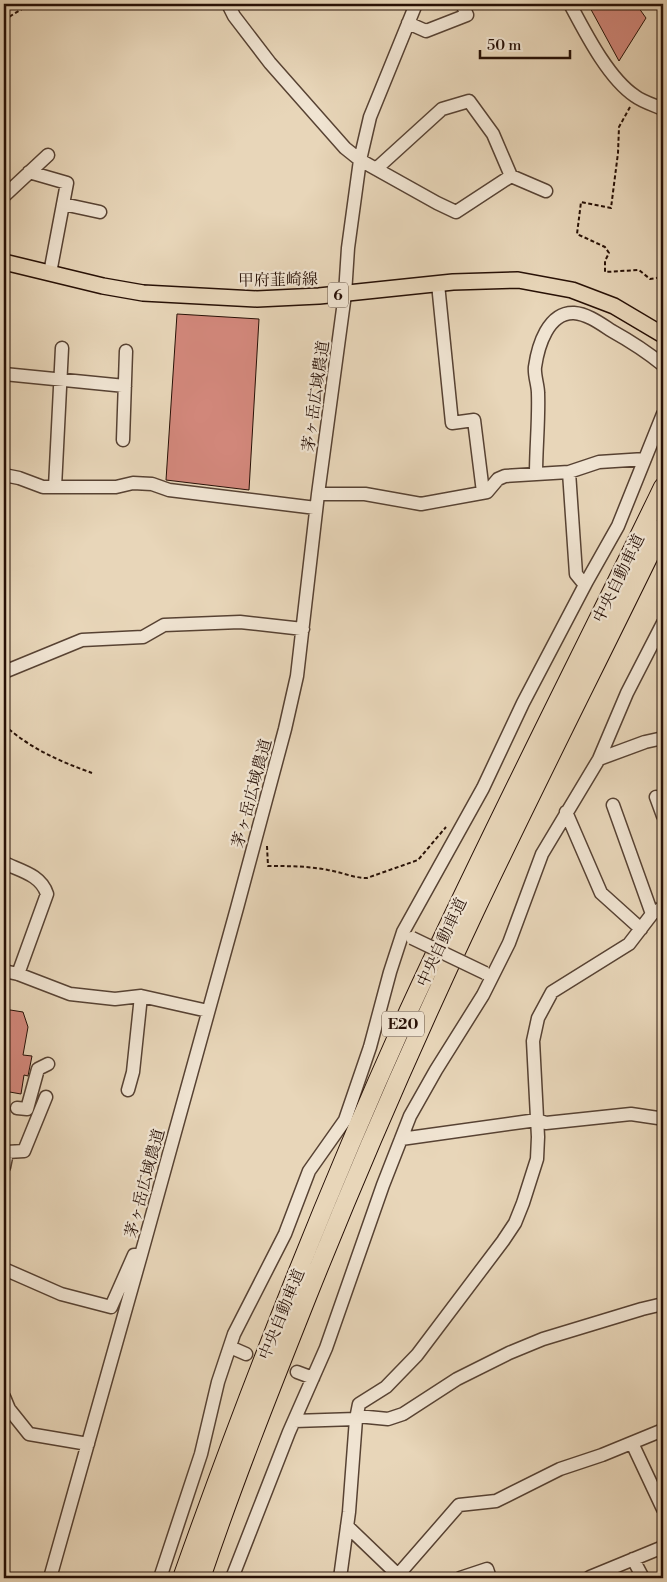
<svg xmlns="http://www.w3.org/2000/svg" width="667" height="1582" font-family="'Libre Bodoni','Noto Serif JP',serif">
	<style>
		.building { fill: #d3887c; stroke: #271006 }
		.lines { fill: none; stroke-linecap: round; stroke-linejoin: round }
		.minor-casing { stroke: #574233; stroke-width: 15 }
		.major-casing { stroke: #271006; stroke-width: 18 }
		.highway-casing { stroke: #271006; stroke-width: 20 }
		.path { stroke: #271006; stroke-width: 2; stroke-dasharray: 4 2.5; stroke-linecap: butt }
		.minor { stroke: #f0e4d2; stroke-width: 12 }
		.major { stroke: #e8d6b9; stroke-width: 15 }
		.highway { stroke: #e8d6b9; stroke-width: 18 }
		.minor-bridge-casing { stroke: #574233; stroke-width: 15; stroke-linecap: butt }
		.minor-bridge { stroke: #f0e4d2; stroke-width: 12 }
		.labels { text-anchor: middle; stroke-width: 4.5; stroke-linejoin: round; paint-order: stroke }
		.shield { fill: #f0e4d2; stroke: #635043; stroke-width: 1 }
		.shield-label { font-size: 15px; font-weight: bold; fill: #271006 }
		.street-label { font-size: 16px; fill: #271006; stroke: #f0e4d2 }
	</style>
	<rect width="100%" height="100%" fill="#e8d6b9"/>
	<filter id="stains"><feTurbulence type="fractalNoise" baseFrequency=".004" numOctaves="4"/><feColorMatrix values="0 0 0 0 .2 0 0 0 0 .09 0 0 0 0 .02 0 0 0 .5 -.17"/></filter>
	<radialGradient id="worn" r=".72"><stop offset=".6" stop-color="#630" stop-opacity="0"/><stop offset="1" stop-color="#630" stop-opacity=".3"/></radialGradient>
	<!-- building -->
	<path class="building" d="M588,4H636L646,18L619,61Z
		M177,314L259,319L249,490L166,480Z
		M4,1009L23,1012L28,1027L23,1055L32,1056L28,1076L24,1075L21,1094L4,1091Z"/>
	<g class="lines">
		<!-- minor casing -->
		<g class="minor-casing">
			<path id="minor" d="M228,4L234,16L270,63L345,148L360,160L437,203L456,212L511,176L546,191
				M570,4C585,32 608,78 635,96C643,102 654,105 663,109
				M408,23L426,31L467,15L462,4
				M376,169L442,109L469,101L493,134L511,176
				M29,172L67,183L50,273
				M4,196L48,155
				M63,204L100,212
				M438,284L452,423L474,420L483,492
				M4,374L125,386
				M123,440L126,351
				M569,472L576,574L585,585
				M536,474C536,447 539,420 538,393C538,385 534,375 535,367C538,346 548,312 574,313C588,314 601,324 612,331C630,341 647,352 663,365
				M4,475L19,478L43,487H116L133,483L152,484L169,490L316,508
				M55,487L62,348
				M318,494H365L421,504L487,492L498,479L505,476L569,472L599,462L645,459
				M4,672L82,640L143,637L164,625L240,622L303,629
				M599,759L645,742L663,738
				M656,797L663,816
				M613,805L652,914
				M566,812L601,893L641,929
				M4,863C21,871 41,875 47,894L18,974
				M4,971L18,974L70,994L115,999L141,996L208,1011
				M128,1090L133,1072L141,996
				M17,1108L27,1109L38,1069L48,1064
				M401,1139L537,1120L546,1123L631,1114L658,1118L663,1117
				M4,1167L7,1152L24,1151L46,1097
				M4,1269L61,1294L111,1307L134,1255H136
				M230,1347L246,1354
				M297,1372L313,1378
				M4,1397L9,1409L29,1434L88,1444
				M357,1416L388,1419L403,1414L457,1379L509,1353L543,1339L642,1309L663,1304
				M294,1421L356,1419
				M632,1443L663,1509
				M347,1526L398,1575
				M633,1559L643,1578
				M590,1577L663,1547
				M50,1578L141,1255L237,908L285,729L297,676L318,494L345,294L348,248L360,160L370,117L416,4
				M160,1578L201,1454L218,1382L234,1334L285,1234L309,1171L345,1120L370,1047L390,972L403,932L483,788L523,703L587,581L618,526L663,414
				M232,1578L289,1432L326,1348L383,1185L410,1116L436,1070L483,995L509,943L542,854L599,759L627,693L663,623
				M340,1578L349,1512L356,1419L359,1404L386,1387L417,1355L503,1241L515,1223L523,1203L537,1159L538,1137L533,1041L538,1018L552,992L629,944L652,914L663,907
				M397,1578L398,1575L459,1505L496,1501L560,1469L602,1455L663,1430
				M460,1578L487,1569L490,1578"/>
		</g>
		<!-- major casing -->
		<g class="major-casing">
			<path id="major" d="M4,262L103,286L143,293L257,299L319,296L453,282L518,280L572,290L614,306L663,335"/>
		</g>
		<!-- highway casing -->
		<g class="highway-casing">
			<path id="highway" d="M182,1578C249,1390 322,1204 404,1021C486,841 577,665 663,487
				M201,1578C233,1483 270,1390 307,1297C359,1167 415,1038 475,911C536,782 601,655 663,527"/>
		</g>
		<!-- path -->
		<path class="path" d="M4,20L30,4
			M630,107L619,127L618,153L611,208L581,202L577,234L605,247L609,253L605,261V272L639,270L650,279L663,277
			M4,725C31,749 59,761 92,773
			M267,846L268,866C288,866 308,866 328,870C341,872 353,878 367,878L418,860L446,827"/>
		<!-- minor -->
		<use href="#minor" class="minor"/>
		<!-- major -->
		<use href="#major" class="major"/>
		<!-- highway -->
		<use href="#highway" class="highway"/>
		<!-- minor-bridge casing -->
		<g class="minor-bridge-casing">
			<path id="minor-bridge" d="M412,938L485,973"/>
		</g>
		<!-- minor-bridge -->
		<use href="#minor-bridge" class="minor-bridge"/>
	</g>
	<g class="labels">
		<!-- shield labels -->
		<g class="shield">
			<rect x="328" y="282.5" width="20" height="25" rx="4"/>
			<rect x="382" y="1011.5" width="42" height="25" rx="4"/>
		</g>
		<g class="shield-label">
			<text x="338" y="300">6</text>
			<text x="403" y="1029">E20</text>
		</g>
		<!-- street labels -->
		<g class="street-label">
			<text transform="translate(278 279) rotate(-1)" y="6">甲府韮崎線</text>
			<text transform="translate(315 396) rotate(-82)" y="6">茅ヶ岳広域農道</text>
			<text transform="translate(618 578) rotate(-64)" y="6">中央自動車道</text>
			<text transform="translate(251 793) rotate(-75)" y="6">茅ヶ岳広域農道</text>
			<text transform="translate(441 942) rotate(-65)" y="6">中央自動車道</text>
			<text transform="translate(144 1183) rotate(-75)" y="6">茅ヶ岳広域農道</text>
			<text transform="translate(281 1314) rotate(-68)" y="6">中央自動車道</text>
		</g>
	</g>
	<!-- margin -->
	<rect width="667" height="1582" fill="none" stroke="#e8d6b9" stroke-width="20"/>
	<rect x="5" y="5" width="657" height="1572" fill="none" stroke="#271006" stroke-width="2.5"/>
	<rect x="10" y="10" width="647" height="1562" fill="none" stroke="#271006"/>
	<!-- scale -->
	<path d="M480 50v8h90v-8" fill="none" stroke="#271006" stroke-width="2.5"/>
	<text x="487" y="50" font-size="15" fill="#271006" stroke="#f0e4d2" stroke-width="4" paint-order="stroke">50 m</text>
	<rect width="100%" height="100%" filter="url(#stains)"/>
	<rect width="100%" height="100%" fill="url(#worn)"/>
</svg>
